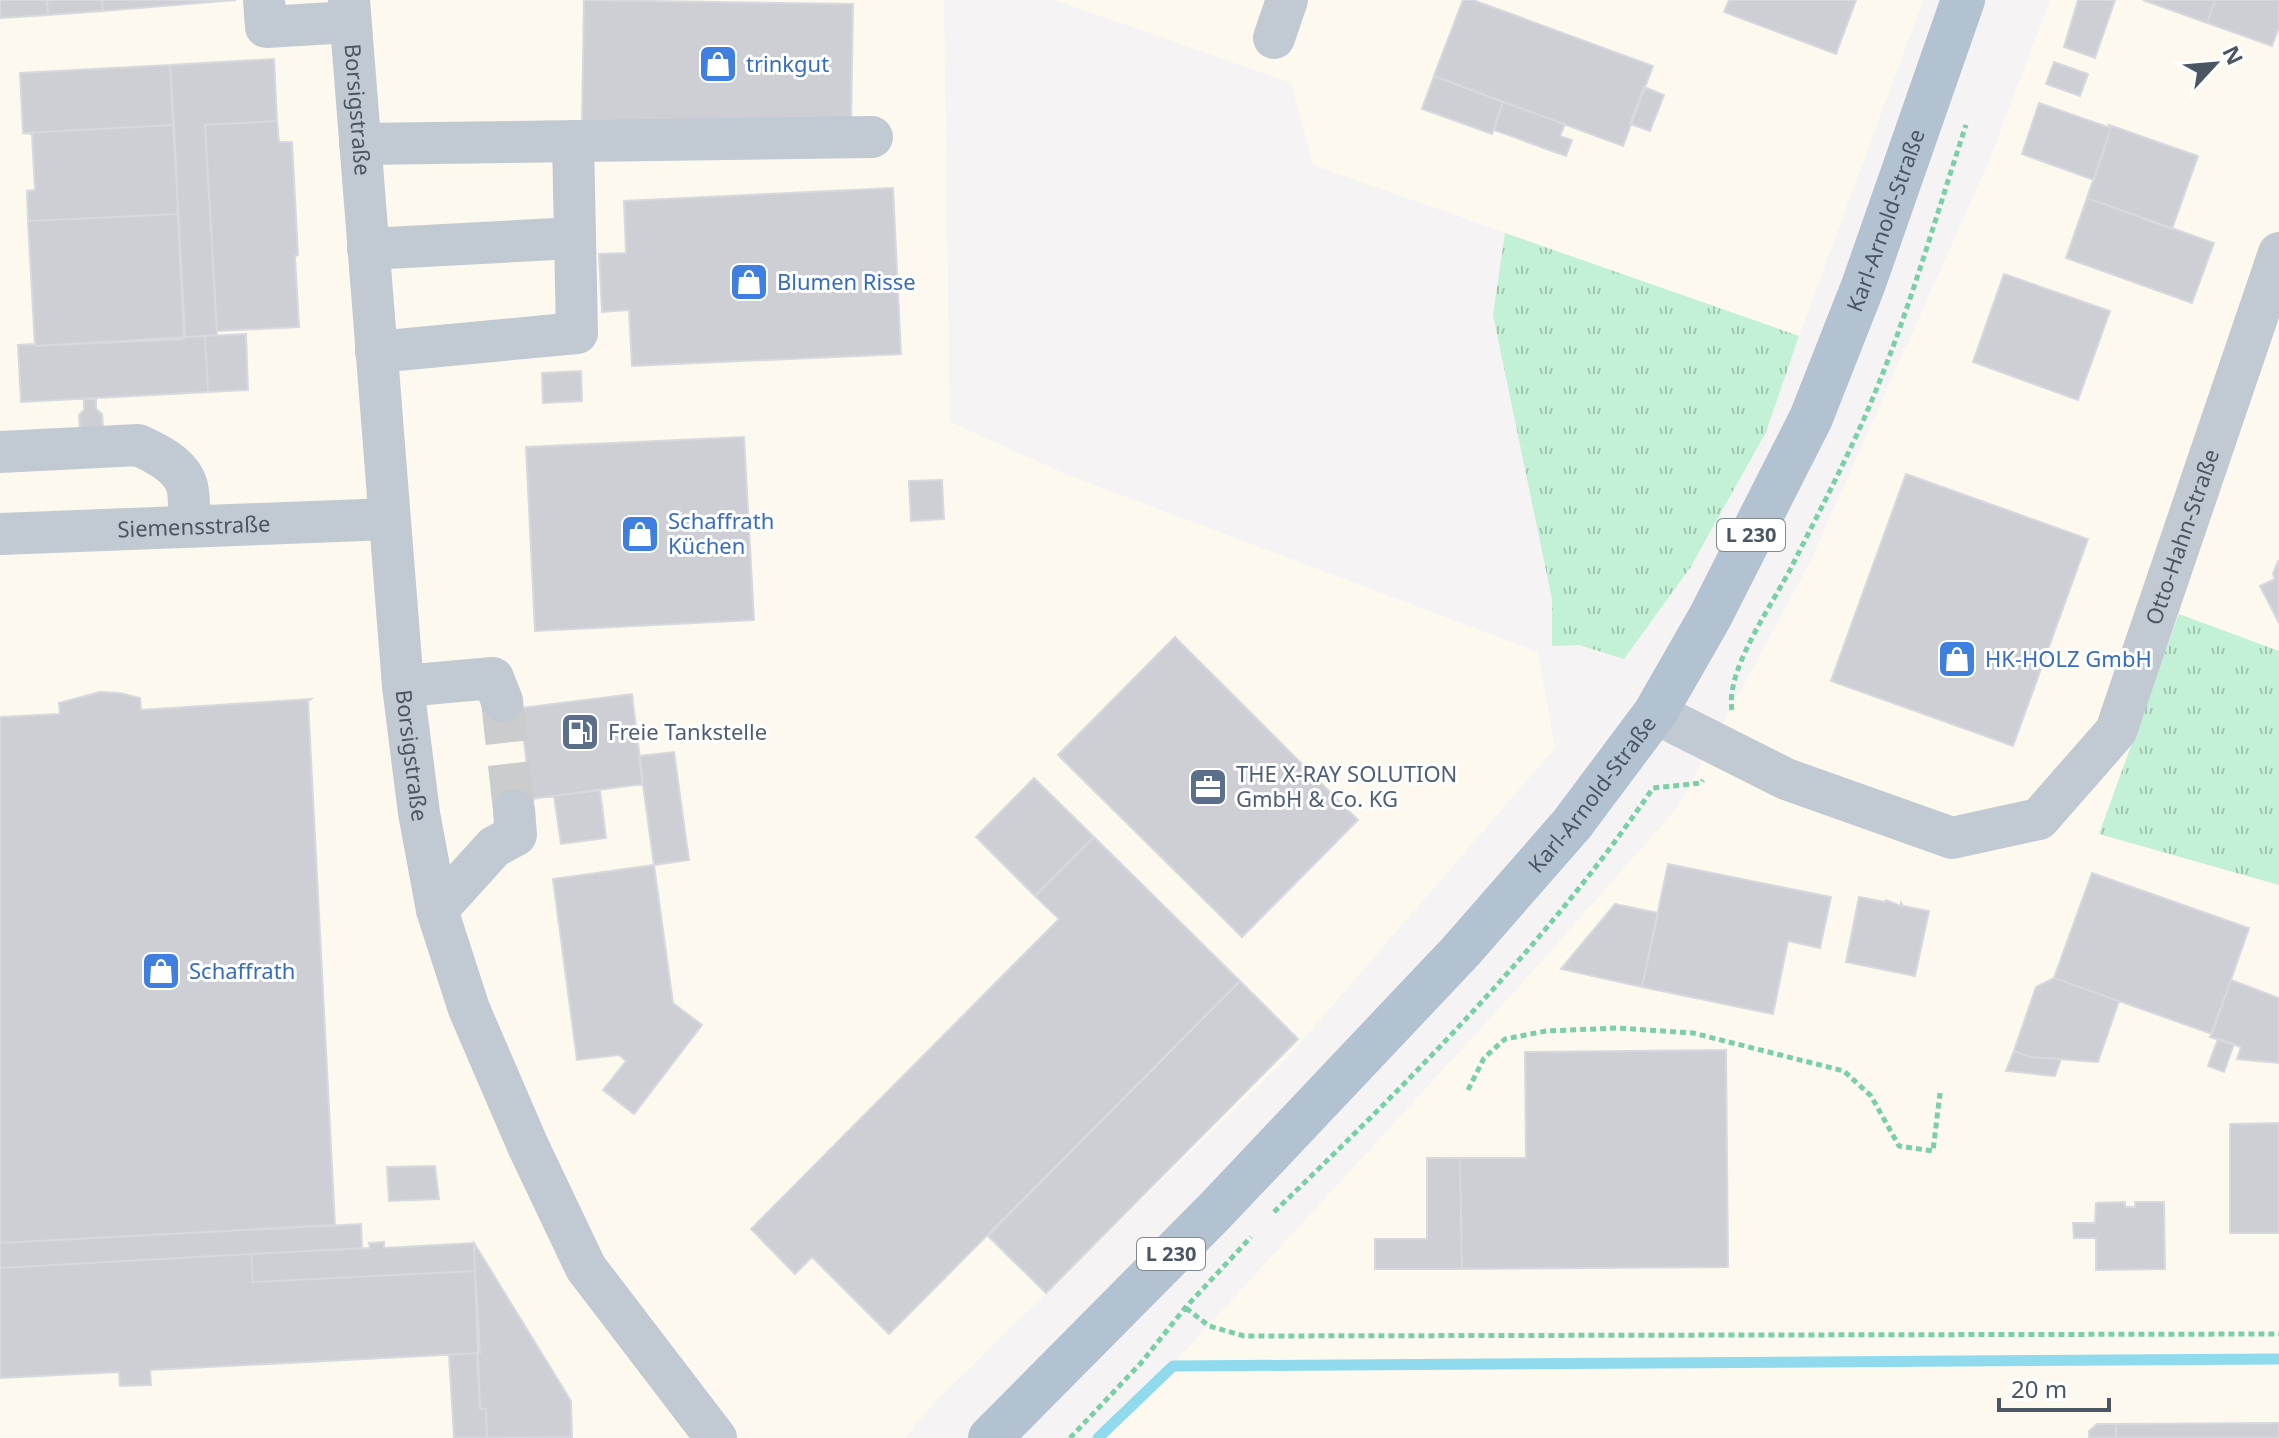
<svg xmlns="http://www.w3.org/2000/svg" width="2279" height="1438" font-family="'Noto Sans',sans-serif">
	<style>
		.commercial { fill: #fdf9ef }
		.grass { fill: url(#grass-tufts) }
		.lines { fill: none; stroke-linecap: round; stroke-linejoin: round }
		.stream { stroke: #90daee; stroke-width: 11 }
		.building { fill: #cdcfd5; stroke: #d7d9de; stroke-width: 2 }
		.minor-tunnel { stroke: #caccce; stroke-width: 42; stroke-dasharray: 42 21; stroke-linecap: butt }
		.path { stroke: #7ad0a6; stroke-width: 5; stroke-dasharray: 6 4; stroke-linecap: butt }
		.minor { stroke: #c1cad2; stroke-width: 42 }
		.major { stroke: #b3c2d1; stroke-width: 44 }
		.labels { text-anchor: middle; stroke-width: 6; stroke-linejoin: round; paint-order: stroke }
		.shield { fill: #fff; stroke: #808990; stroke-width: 2 }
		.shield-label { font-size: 20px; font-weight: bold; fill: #4a5661 }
		.shop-label { font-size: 22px; fill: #366cbe; stroke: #fff; text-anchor: start }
		.street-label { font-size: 22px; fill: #4a5661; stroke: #fff }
		.service-label { font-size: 22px; fill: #4e5e75; stroke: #fff; text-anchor: start }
	</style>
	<defs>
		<pattern id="grass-tufts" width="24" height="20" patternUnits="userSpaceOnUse" patternTransform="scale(2)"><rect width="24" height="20" fill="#c3f1d5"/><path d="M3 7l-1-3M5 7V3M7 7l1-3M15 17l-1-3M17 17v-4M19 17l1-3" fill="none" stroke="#a0c6b0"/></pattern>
	</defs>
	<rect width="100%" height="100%" fill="#f5f3f3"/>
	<!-- commercial -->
	<path class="commercial" d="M0,0H944L950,422L1068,475L1538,652L1555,748L1289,1056L936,1401L905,1438H0Z
		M1055,0H1923L1799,336L1313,165L1291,83Z
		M2050,0H2279V651L2178,615L2099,834L2279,885V1438H1105L1514,992L1677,808L1810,562L1990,159Z"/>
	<!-- grass -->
	<path class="grass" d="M1505,233L1799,336L1766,432L1690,568L1624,659L1579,645L1552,646V599L1493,315Z
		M2179,614L2279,651V885L2099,834Z"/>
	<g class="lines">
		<!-- stream -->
		<path class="stream" d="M1098,1438L1173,1366L2279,1359"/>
	</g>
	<!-- building -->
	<path class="building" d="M0,0H47L48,15L0,18Z
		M47,0H102L103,11L48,15Z
		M102,0H236L103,11Z
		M584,0L853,4L851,128L582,124Z
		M1463,0H1473L1653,66L1623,146L1434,76Z
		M1729,0H1856L1836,54L1724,12Z
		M2078,0H2115L2095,58L2064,47Z
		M2143,0H2215L2207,23Z
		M2215,0H2279V27L2272,46L2207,23Z
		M274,59L277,121L205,125L217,335L185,337L170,65Z
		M2054,62L2088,74L2080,96L2046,84Z
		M170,65L174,125L23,133L20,73Z
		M1434,76L1503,102L1492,134L1422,109Z
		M1644,87L1664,95L1650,131L1630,124Z
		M1503,102L1565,124L1560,136L1572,140L1566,156L1494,130Z
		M2039,103L2111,128L2094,180L2022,154Z
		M277,121L279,142H292L298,255L295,256L299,327L217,331L205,125Z
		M174,125L178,214L28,221L27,191L35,190L32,134L23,133Z
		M2109,125L2198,156L2172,229L2087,198L2111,128Z
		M893,188L901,354L632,366L629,310L602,312L599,254L626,253L624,201Z
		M2087,198L2214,243L2192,303L2066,258Z
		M178,214L184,339L35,346L28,221Z
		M2004,274L2110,311L2078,400L1973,362Z
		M246,334L248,390L208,392L205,336Z
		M205,336L208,392L21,402L18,345L35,344V346Z
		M581,371L582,401L543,403L542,373Z
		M96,398V409L102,414L103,427L80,428L79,415L84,410V399Z
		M744,437L754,620L535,631L526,447Z
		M1906,474L2088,539L2013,746L1831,681Z
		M942,480L944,519L911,521L909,481Z
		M2278,561H2279V623L2260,586L2275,579L2273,574Z
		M1175,637L1358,820L1242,937L1058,755Z
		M100,692L120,693L140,698L141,710L311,699L308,701L335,1225L0,1243V717L60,714L59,703Z
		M632,694L643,784L531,799L520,708Z
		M674,752L689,860L654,865L639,756Z
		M1034,778L1094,837L1035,896L976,837Z
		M600,790L606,838L561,844L554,796Z
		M1094,837L1240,981L889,1334L812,1257L795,1274L751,1229L1059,919L1035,896Z
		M1668,864L1831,897L1820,948L1788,941L1773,1014L1642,987Z
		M654,865L673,1003L702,1025L634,1114L603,1090L626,1061L619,1055L577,1060L553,879Z
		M2092,873L2249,928L2212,1034L2054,978Z
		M1859,897L1885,902L1886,900L1901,906V903L1903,906L1929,911L1915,976L1846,962Z
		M1615,904L1658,913L1642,987L1561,969Z
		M2054,978L2119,1001L2098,1062L2030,1057L2014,1051L2036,987Z
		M2231,980L2279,998V1063L2237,1059L2241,1047L2210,1037Z
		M1240,981L1298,1039L1046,1293L988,1236Z
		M2218,1039L2234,1044L2224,1072L2208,1066Z
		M1726,1050L1728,1267L1462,1269L1460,1158H1526L1525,1052Z
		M2014,1051L2030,1057L2061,1059L2055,1076L2006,1071Z
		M2279,1123V1233H2230V1124Z
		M1427,1158H1460L1462,1269H1375V1239H1427Z
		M435,1166L439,1199L389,1201L387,1167Z
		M2125,1202V1207H2135V1202H2164L2165,1269L2096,1270V1238H2074L2073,1223H2095L2096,1203Z
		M361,1224L362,1248L0,1268V1243Z
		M384,1242V1248L474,1243L475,1271L253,1282L251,1254L370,1248L369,1243Z
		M474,1243L571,1401L572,1437L487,1438L486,1409H480Z
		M251,1254L253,1282L475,1271L480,1353L150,1370L151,1385L120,1386L119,1372L0,1378V1268Z
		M477,1353L480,1409H486L487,1438H454L449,1355Z
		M2279,1423V1438H2116V1424Z
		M2097,1424H2116V1438H2089V1431Z"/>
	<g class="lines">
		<!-- minor-tunnel -->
		<path class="minor-tunnel" d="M502,701L514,810"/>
		<!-- path -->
		<path class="path" d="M1732,710C1725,670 1773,604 1792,566C1818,514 1846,461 1869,407C1908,316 1935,219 1966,125
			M1468,1090L1484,1058L1505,1039L1546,1031L1617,1028L1693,1033L1844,1071L1871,1096L1899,1146L1933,1151L1940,1093
			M1274,1212C1411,1080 1546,945 1653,788L1701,783L1703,780
			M1186,1308L1209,1326L1244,1336L2279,1334
			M1070,1438L1141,1363L1185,1308L1251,1237"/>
		<!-- minor -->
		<g class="minor">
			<path d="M264,0L266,27L350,22"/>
			<path id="s1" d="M349,0L403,686L419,813L437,910L469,1009L528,1146L586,1268L716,1438"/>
			<path d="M1274,38L1287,0"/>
			<path d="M360,144L872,137"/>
			<path d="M368,249L574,238"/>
			<path d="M376,352L577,333L573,141"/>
			<path d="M0,452L138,445C156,453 181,465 187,486C190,498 189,514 189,526"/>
			<path id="s2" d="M0,534L389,519"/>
			<path d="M403,686L493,678L502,701"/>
			<path id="s3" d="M1655,713L1786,779L1952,838L2039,819L2116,731L2279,253"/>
			<path d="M437,910L494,847L516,835L514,810"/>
		</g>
		<!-- major -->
		<path class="major" id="s4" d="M990,1438L1216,1210L1461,951L1572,824L1655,713L1710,617L1811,418L1863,286L1963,0"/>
	</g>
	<!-- icons -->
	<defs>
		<g id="shop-square" transform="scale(2)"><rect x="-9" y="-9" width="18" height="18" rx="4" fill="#3f7fe0" stroke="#fff"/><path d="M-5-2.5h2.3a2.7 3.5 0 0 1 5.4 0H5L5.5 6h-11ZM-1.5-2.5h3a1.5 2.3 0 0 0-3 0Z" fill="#fff"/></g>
		<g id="fuel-square" transform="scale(2)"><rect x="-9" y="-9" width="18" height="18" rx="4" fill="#5c6f8a" stroke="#fff"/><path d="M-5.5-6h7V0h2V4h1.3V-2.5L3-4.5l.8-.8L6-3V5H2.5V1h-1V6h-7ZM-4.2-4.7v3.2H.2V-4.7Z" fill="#fff"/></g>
		<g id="office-square" transform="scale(2)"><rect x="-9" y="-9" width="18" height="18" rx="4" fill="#5c6f8a" stroke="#fff"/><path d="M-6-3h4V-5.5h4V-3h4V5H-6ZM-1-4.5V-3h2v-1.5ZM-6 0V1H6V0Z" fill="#fff"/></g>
	</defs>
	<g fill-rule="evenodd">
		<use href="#shop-square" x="718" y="64"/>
		<use href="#shop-square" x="749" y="282"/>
		<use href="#shop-square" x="640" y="534"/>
		<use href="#shop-square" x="1957" y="659"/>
		<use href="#fuel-square" x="580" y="732"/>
		<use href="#office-square" x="1208" y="787"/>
		<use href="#shop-square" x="161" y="971"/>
	</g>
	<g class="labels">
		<!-- shield labels -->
		<g class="shield">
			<rect x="1717" y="519" width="68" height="32" rx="6"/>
			<rect x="1137" y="1238" width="68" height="32" rx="6"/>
		</g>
		<g class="shield-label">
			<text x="1751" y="542">L 230</text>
			<text x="1171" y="1261">L 230</text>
		</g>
		<!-- shop labels -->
		<g class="shop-label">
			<text x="746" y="72">trinkgut</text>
			<text x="777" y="290">Blumen Risse</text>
			<text x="668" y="529">Schaffrath<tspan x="668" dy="25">Küchen</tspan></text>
			<text x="1985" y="667">HK-HOLZ GmbH</text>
			<text x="189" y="979">Schaffrath</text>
		</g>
		<!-- street labels -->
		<g class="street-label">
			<text dy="8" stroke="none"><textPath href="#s1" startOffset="110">Borsigstraße</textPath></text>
			<text dy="8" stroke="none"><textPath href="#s4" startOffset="1530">Karl-Arnold-Straße</textPath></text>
			<text dy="8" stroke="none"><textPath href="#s2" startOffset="194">Siemensstraße</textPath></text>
			<text dy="8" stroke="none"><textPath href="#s3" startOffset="734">Otto-Hahn-Straße</textPath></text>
			<text dy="8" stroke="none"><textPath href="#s1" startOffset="758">Borsigstraße</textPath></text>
			<text dy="8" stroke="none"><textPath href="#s4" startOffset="882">Karl-Arnold-Straße</textPath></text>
		</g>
		<!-- service labels -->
		<g class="service-label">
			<text x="608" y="740">Freie Tankstelle</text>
			<text x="1236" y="782">THE X-RAY SOLUTION<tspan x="1236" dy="25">GmbH &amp; Co. KG</tspan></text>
		</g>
	</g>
	<!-- north arrow -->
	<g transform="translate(2215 64) rotate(64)" stroke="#ffffff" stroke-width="6" paint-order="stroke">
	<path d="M0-6L14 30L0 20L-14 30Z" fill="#4a5661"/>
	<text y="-12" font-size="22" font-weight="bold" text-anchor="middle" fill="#4a5661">N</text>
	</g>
	<!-- scale -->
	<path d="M1999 1398v12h110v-12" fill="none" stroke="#4a5661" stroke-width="4"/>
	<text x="2011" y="1398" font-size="24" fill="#4a5661" stroke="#ffffff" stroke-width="6" paint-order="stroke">20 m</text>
</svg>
